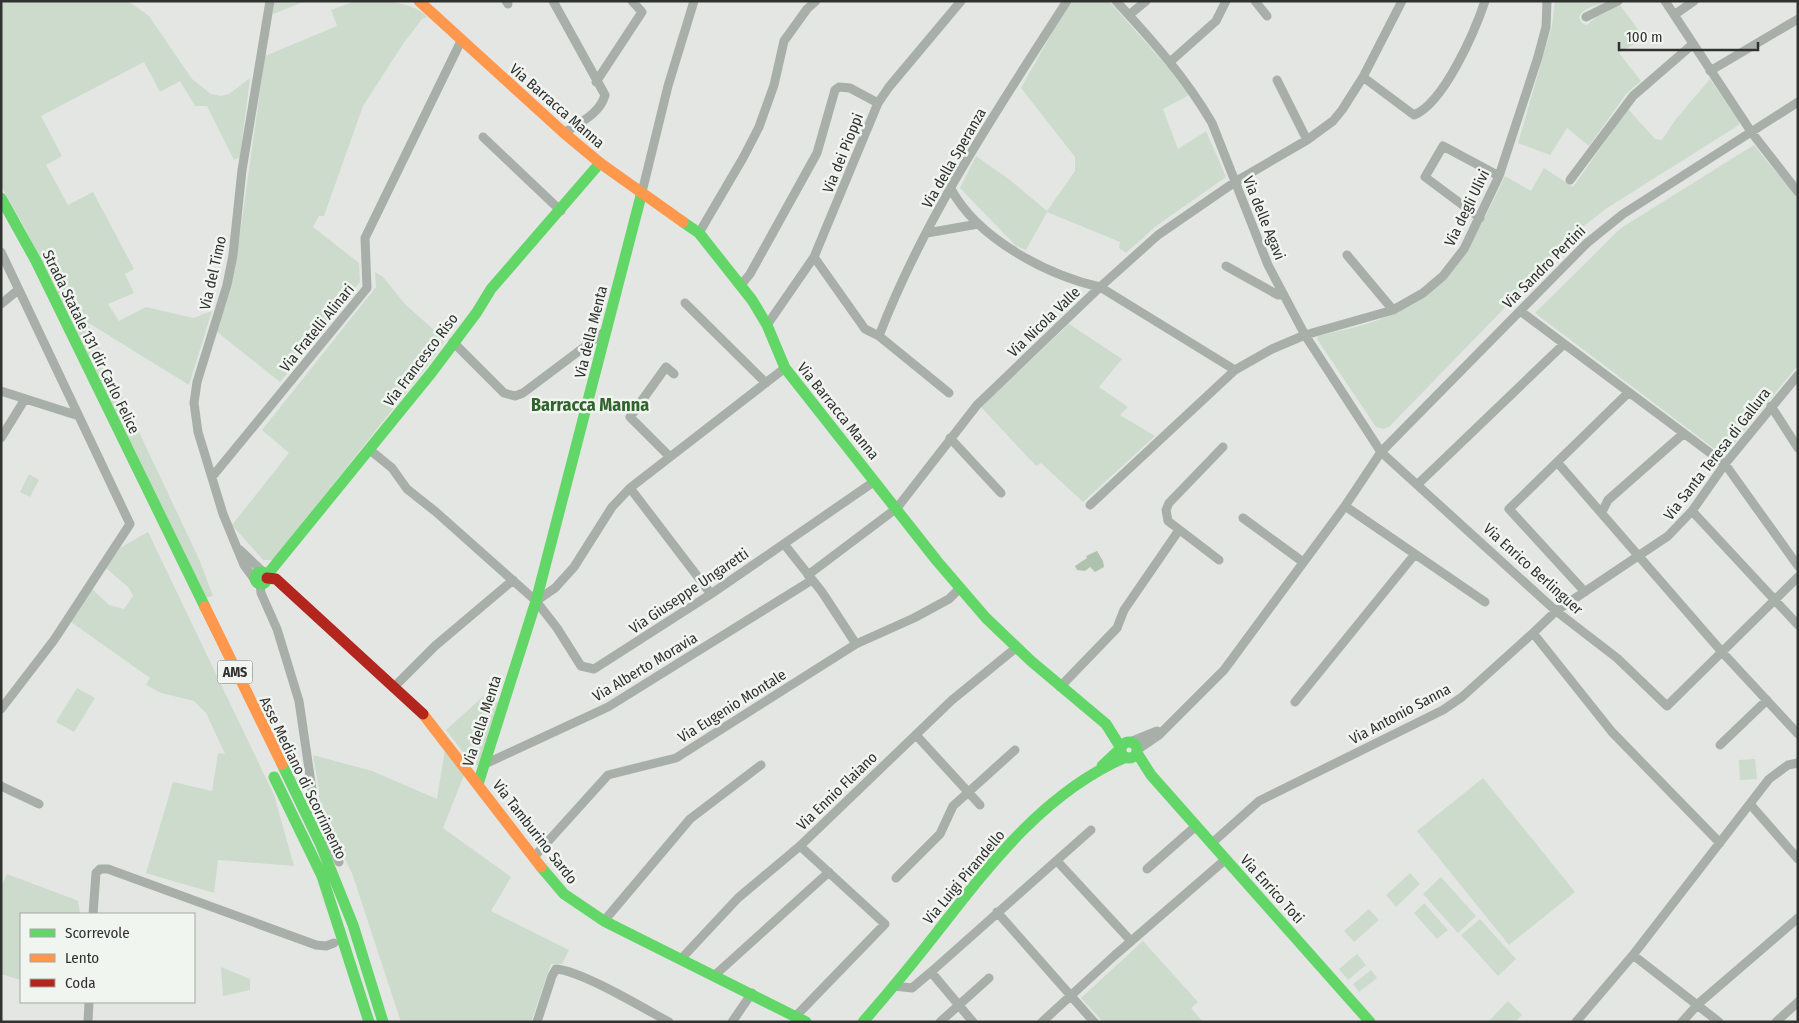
<svg xmlns="http://www.w3.org/2000/svg" width="1799" height="1023" font-family="'Fira Sans Condensed',sans-serif">
	<style>
		.green { fill: #ccdbcb }
		.water { fill: #afc2ad }
		.lines { fill: none; stroke-linecap: round; stroke-linejoin: round }
		.street { stroke: #a8afa8; stroke-width: 9 }
		.fast { stroke: #63d668; stroke-width: 11 }
		.slow { stroke: #ff974d; stroke-width: 11 }
		.jam { stroke: #b3261e; stroke-width: 11 }
		.labels { text-anchor: middle; stroke-width: 5; stroke-linejoin: round; paint-order: stroke }
		.shield { fill: #f0f5f0; stroke: #6a6c6a; stroke-width: 1 }
		.shield-label { font-size: 14px; font-weight: bold; fill: #303230 }
		.street-label { font-size: 15px; fill: #303230; stroke: #f0f5f0 }
		.quarter-label { font-size: 18px; font-weight: bold; fill: #31632d; stroke: #f0f5f0 }
	</style>
	<rect width="100%" height="100%" fill="#e4e6e4"/>
	<!-- green -->
	<path class="green" d="M1,1H128L149,16L192,79L211,94L221,96L229,94L250,78L240,157L234,160L207,106H195L180,81L160,92L144,62L41,116L62,156L46,165L68,205L93,192L134,269L125,274L134,293L108,304L119,321L146,307L193,318L212,311L189,385L87,322L199,559L213,596L205,598L26,230L1,186Z
		M274,1H306L273,14Z
		M355,1C379,1 412,0 427,17L422,19L403,44L363,106L324,216H319L313,227L359,263L360,282L280,382L216,331L231,288L236,262L265,56L337,26L331,10Z
		M1073,1H1109L1164,63L1189,95L1163,109L1178,149L1206,131L1226,177L1156,226L1126,253L1119,248L1120,242L1047,212L1026,250L1016,246L960,188L976,156L1010,180L1047,211L1075,171V157L1021,88L1053,31Z
		M1555,1H1607C1598,6 1582,7 1579,18L1583,24L1587,25L1595,18L1620,5L1644,38L1619,53L1641,81L1626,94L1589,146L1567,128L1550,155L1518,143L1552,26Z
		M1710,79L1739,121V125L1607,208L1584,226L1390,426L1384,429L1376,427L1317,339L1318,336C1338,331 1361,327 1381,319C1452,291 1474,241 1505,176L1531,191L1544,168L1573,187L1628,109L1655,139L1662,140L1676,119Z
		M1754,145L1798,199V365L1724,456L1535,313L1621,228Z
		M375,272L383,277L405,304L445,340L427,366L273,560H263L232,525L289,453L262,430L376,287Z
		M1069,324L1122,359L1099,387L1128,407L1120,415L1155,436L1083,502L1041,463L1036,466L981,407Z
		M29,474L39,480L30,497L20,492Z
		M148,532L274,795L294,866L218,860L214,893L146,873L173,782L212,791L218,753L225,754L206,713L194,701L161,693L146,685L150,678L71,622L92,589L109,605L124,609L133,596L129,588L106,568L120,548Z
		M77,688L95,698L74,732L56,722Z
		M487,693L498,703L478,765L474,766L446,730Z
		M445,749L464,775L443,828L511,877L491,911L569,950L562,964H551L531,1022H401L352,873L318,807L319,789L313,755L372,771L437,799Z
		M1755,759L1757,779L1740,780L1739,760Z
		M1483,778L1575,892L1509,945L1417,831Z
		M1410,873L1420,884L1396,907L1386,895Z
		M7,874L71,898L78,901L80,914H21V980L1,974V887Z
		M1441,877L1476,916L1458,933L1423,894Z
		M1424,903L1448,930L1437,939L1414,913Z
		M1369,909L1379,920L1354,942L1344,931Z
		M1480,919L1516,959L1498,976L1461,935Z
		M1143,941L1198,1002L1191,1008L1203,1022H1103L1081,998Z
		M1357,954L1366,965L1348,980L1339,969Z
		M221,967L250,979V990L223,996Z
		M1371,970L1377,978L1359,992L1353,984Z
		M1508,1001L1522,1015L1515,1022H1488Z"/>
	<!-- water -->
	<path class="water" d="M1097,551L1103,561L1104,567L1095,572L1090,567L1085,571L1077,570L1075,566L1087,558L1086,556Z"/>
	<g class="lines">
		<!-- street -->
		<path class="street" d="M506,1L508,4
			M553,1L605,95C600,114 579,123 564,133
			M1116,1C1151,39 1186,78 1212,123L1268,265L1305,335L1381,452L1556,611L1617,658L1667,706L1798,577
			M1255,1L1267,16
			M1665,1L1752,133L1798,192
			M1129,15L1146,1
			M1674,15L1694,1
			M1586,17L1618,1
			M1170,62L1216,21L1226,1
			M1710,71L1798,19
			M1363,77L1414,115C1444,103 1475,31 1485,1
			M1277,80L1307,140
			M596,82L642,12L632,1
			M483,137L561,211
			M1570,180L1633,96L1693,44
			M951,189C978,239 1047,275 1100,287L1235,370
			M642,192L668,86L694,1
			M1480,218L1425,177L1443,146L1499,176
			M699,233L743,158L759,127L774,85L784,41L807,9L816,1
			M927,233L978,224
			M1,252L130,524L54,640L1,709
			M1347,255L1393,310
			M814,257L865,329L879,336L949,393
			M1226,266L1278,295H1284
			M741,285L750,274L817,153L835,90L839,87L850,88L878,103
			M685,303L766,383
			M1,304L18,290
			M1520,311L1725,464L1798,566
			M767,325L814,257L878,103L889,87L961,1
			M879,336C924,218 999,107 1067,1
			M453,342L504,393L515,396L523,393L607,330
			M1,391L79,416
			M1771,406L1798,448
			M1,438L25,399
			M950,438L1001,493
			M370,450L392,468L407,489L436,512L536,601L557,628L581,666L594,669L711,594L875,481
			M669,456L630,417L666,367L674,374
			M1557,462L1722,652L1798,734
			M212,477L367,288L365,238L461,41
			M1418,484L1564,344
			M630,488L711,594
			M1090,505L1235,370L1272,349L1305,335L1393,310L1423,293L1443,276L1464,249L1499,176L1538,57L1546,27L1547,1
			M1345,506L1485,602
			M1692,511L1798,625
			M1602,512L1608,500L1683,434
			M1243,518L1303,562
			M784,544L822,592L856,644
			M240,550L262,571
			M1219,560L1168,521L1166,510L1169,503L1223,447
			M808,575L897,508L977,405L1100,287L1158,235L1235,182L1307,140L1333,121L1342,110L1363,77L1402,1
			M255,580L244,565L223,514L198,432L194,403L197,382L227,285L233,255L242,170L270,1
			M260,584L261,593L277,629L299,701L316,817L339,862
			M1585,592L1509,509L1628,393
			M536,601L555,588L574,567L612,507L630,488L785,368
			M1533,633L1556,611L1668,536L1692,511L1725,464L1798,375
			M394,687L435,646L513,580
			M1060,687L1117,628L1124,610L1179,530
			M1295,702L1415,554
			M916,735L980,805
			M1130,742L1157,731
			M1720,745L1767,700
			M1137,750L1159,735L1224,670L1345,506L1381,452L1587,243L1623,214L1798,102
			M485,764L608,707L812,580
			M1,786L39,804
			M1750,804L1798,859
			M1212,843L1259,801L1443,710L1462,697L1533,633L1612,732L1720,843
			M533,858L608,775L676,758L856,644L914,618L949,599L960,588
			M1057,861L1131,941
			M1147,869L1196,826
			M896,878L940,834L953,806L1015,750
			M997,912L1094,1022
			M93,914L96,873L100,869H108L316,945L326,946L334,943
			M604,921L690,819L761,765
			M1633,955L1719,1022
			M681,959L738,898L800,846L952,700L1017,647
			M931,972L973,1022
			M715,975L829,872
			M894,986L912,988L931,972L1091,830
			M796,1016L885,924L800,846
			M88,1022L89,1002
			M537,1022L552,976L556,969C582,971 643,1008 669,1022
			M732,1022L752,993
			M940,1022L989,978
			M1042,1022L1114,956L1226,859
			M1576,1022L1633,955L1769,779L1788,765L1798,763
			M1682,1022L1698,1004L1798,918
			M1776,1022L1798,1002"/>
		<!-- fast -->
		<path class="fast" d="M1,198L36,261L205,607
			M683,222L699,233L752,300L767,325L785,368L937,561L986,618L1031,661L1106,724L1121,748L1102,766
			M255 578a6 6 0 1 1 12 0a6 6 0 1 1-12 0Z
			M267,575L432,372L477,312L491,289L600,163
			M1121 750a8 8 0 1 1 16 0a8 8 0 1 1-16 0Z
			M1137,753L1151,775L1370,1022
			M282,764L320,843L353,925L383,1022
			M274,777L322,876L369,1022
			M478,784L536,601L642,192
			M541,867L564,894L604,921L806,1022
			M863,1022C889,992 914,962 938,931C991,863 1045,792 1126,757"/>
		<!-- slow -->
		<path class="slow" d="M419,1L564,133L600,163L683,222
			M205,607L282,764
			M423,714L541,867"/>
		<!-- jam -->
		<path class="jam" d="M267,578L276,579L423,714"/>
	</g>
	<g class="labels">
		<!-- shield labels -->
		<rect class="shield" x="217.5" y="660.5" width="35" height="23" rx="4"/>
		<g class="shield-label">
			<text x="235" y="677">AMS</text>
		</g>
		<!-- street labels -->
		<g class="street-label">
			<text transform="translate(557 106) rotate(41)" y="5">Via Barracca Manna</text>
			<text transform="translate(843 153) rotate(-68)" y="5">Via dei Pioppi</text>
			<text transform="translate(954 158) rotate(-60)" y="5">Via della Speranza</text>
			<text transform="translate(1467 208) rotate(-64)" y="5">Via degli Ulivi</text>
			<text transform="translate(1264 218) rotate(68)" y="5">Via delle Agavi</text>
			<text transform="translate(1544 267) rotate(-45)" y="5">Via Sandro Pertini</text>
			<text transform="translate(213 273) rotate(-77)" y="5">Via del Timo</text>
			<text transform="translate(1044 322) rotate(-44)" y="5">Via Nicola Valle</text>
			<text transform="translate(317 328) rotate(-51)" y="5">Via Fratelli Alinari</text>
			<text transform="translate(591 332) rotate(-76)" y="5">Via della Menta</text>
			<text transform="translate(91 342) rotate(64)" y="5">Strada Statale 131 dir Carlo Felice</text>
			<text transform="translate(421 360) rotate(-53)" y="5">Via Francesco Riso</text>
			<text transform="translate(838 411) rotate(51)" y="5">Via Barracca Manna</text>
			<text transform="translate(1717 454) rotate(-52)" y="5">Via Santa Teresa di Gallura</text>
			<text transform="translate(1533 569) rotate(42)" y="5">Via Enrico Berlinguer</text>
			<text transform="translate(689 591) rotate(-34)" y="5">Via Giuseppe Ungaretti</text>
			<text transform="translate(645 667) rotate(-31)" y="5">Via Alberto Moravia</text>
			<text transform="translate(732 706) rotate(-32)" y="5">Via Eugenio Montale</text>
			<text transform="translate(1400 714) rotate(-28)" y="5">Via Antonio Sanna</text>
			<text transform="translate(482 721) rotate(-72)" y="5">Via della Menta</text>
			<text transform="translate(303 778) rotate(64)" y="5">Asse Mediano di Scorrimento</text>
			<text transform="translate(837 791) rotate(-44)" y="5">Via Ennio Flaiano</text>
			<text transform="translate(535 832) rotate(52)" y="5">Via Tamburino Sardo</text>
			<text transform="translate(964 877) rotate(-50)" y="5">Via Luigi Pirandello</text>
			<text transform="translate(1272 889) rotate(48)" y="5">Via Enrico Toti</text>
		</g>
		<!-- quarter labels -->
		<g class="quarter-label">
			<text x="590" y="411">Barracca Manna</text>
		</g>
	</g>
	<!-- border -->
	<rect width="1799" height="1023" fill="none" stroke="#303230" stroke-width="5"/>
	<!-- legend -->
	<rect x="20" y="913" width="175" height="90" fill="#f0f5f0" stroke="#a3a7a3"/>
	<rect x="30" y="929" width="25" height="8" fill="#63d668" stroke="#a3a7a3"/>
	<text x="65" y="938" font-size="15" fill="#303230">Scorrevole</text>
	<rect x="30" y="954" width="25" height="8" fill="#ff974d" stroke="#a3a7a3"/>
	<text x="65" y="963" font-size="15" fill="#303230">Lento</text>
	<rect x="30" y="979" width="25" height="8" fill="#b3261e" stroke="#a3a7a3"/>
	<text x="65" y="988" font-size="15" fill="#303230">Coda</text>
	<!-- scale -->
	<path d="M1619 42v8h139v-8" fill="none" stroke="#303230" stroke-width="2.5"/>
	<text x="1626" y="42" font-size="15" fill="#303230" stroke="#f0f5f0" stroke-width="4" paint-order="stroke">100 m</text>
</svg>
